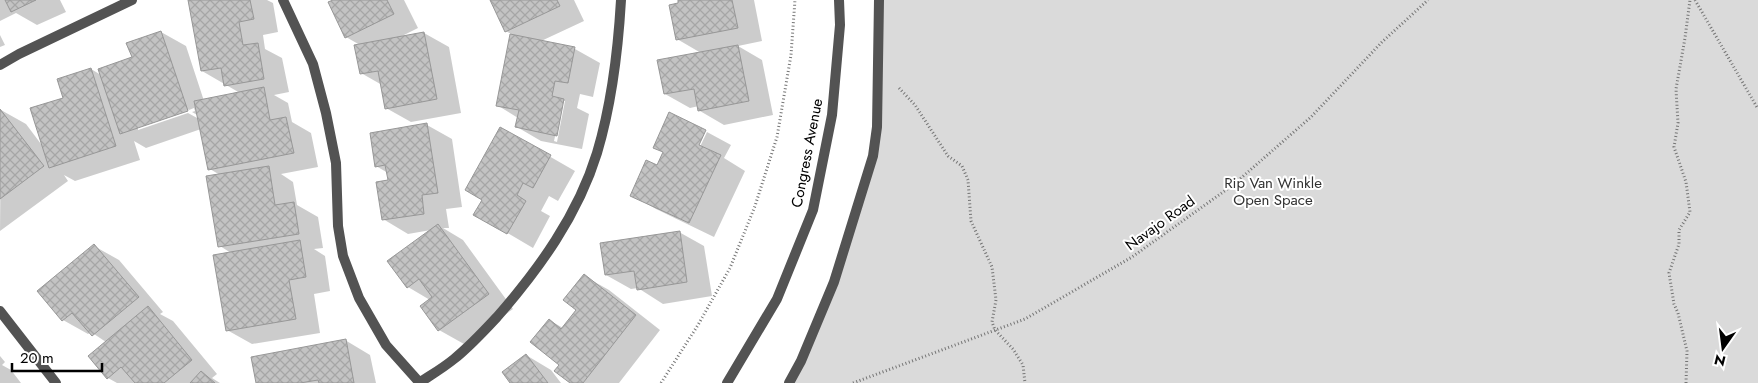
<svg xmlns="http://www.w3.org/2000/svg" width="1758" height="383" font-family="Jost,sans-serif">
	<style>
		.park { fill: #dadada }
		.shadow { fill: #0003; fill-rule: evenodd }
		.building { fill: url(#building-cross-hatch); stroke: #979797 }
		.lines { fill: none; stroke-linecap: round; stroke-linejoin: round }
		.path { stroke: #757575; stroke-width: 3; stroke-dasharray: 1 2.5; stroke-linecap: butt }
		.minor { stroke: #535353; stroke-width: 10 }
		.tertiary { stroke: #535353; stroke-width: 10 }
		.labels { text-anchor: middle; stroke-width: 4; stroke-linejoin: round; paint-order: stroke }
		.street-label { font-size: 15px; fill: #000; stroke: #fff }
		.park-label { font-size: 15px; fill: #313131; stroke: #fff }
	</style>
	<defs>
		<pattern id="building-cross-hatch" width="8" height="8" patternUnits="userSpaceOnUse" patternTransform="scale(1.25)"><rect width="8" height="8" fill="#c3c3c3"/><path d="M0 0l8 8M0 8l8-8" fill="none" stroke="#a6a6a6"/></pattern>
	</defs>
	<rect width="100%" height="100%" fill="#fff"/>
	<!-- park -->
	<path class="park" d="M879,0H1758V383H789L801,361L873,156Z"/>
	<!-- shadow -->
	<path class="shadow" d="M0,0H60L66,12L37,25L16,13L0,21Z
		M189,0H267L273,3L278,32L263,35L265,49L282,58L289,92L274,95L288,103L292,122L311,133L318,167L281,174L293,182L297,205L318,217L323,248L314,249L325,256L330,291L314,294L320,333L252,344L227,330L231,253L220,246V175L210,169L201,129L146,148L134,141L140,160L75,181L64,175L68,181L0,231L1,110L26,124L44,148L64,98L91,69L101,75L133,58L161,32L186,46L204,101L240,93L202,71ZM184,107L189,110L194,108L195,111L192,112L199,116V119L188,113L138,130V127Z
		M336,0H404L418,28L400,37L424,33L449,47L461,113L411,122L386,108L382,85L361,73L360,45L346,37Z
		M491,0H574L584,21L539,42L575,49L600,63L593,97L580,94L577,108L589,114L582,149L541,141L517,127L518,118L497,105L511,34L506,31ZM563,101H565L557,142L554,141Z
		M679,0H754L762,41L738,46L762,60L773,115L724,125L700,111L699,106L690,108L665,94L701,53L677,39Z
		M0,35L5,45L0,47Z
		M427,125L452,139L462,207L446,209L449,228H443L463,240L513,309L464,344L439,330L430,300L408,287L431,230L408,234L383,219L389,181L388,173L376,166Z
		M500,128L575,171L558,201L549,196L541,211L550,216L533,248L475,214L483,199Z
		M707,132L731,145L724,158L745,171L714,237L656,209L632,195L658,167L695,150L698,151Z
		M679,232L704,246L712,296L663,304L638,288L631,289L606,275Z
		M94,246L119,260L163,312L160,314L173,321L217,374L212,378L220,383H117L108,378L106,342L91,332L88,334L63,320L39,291Z
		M584,276L609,290L660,330L619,383H572L560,364L549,320L563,328L578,310Z
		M345,340L370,355L376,383H258Z
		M526,355L551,370L561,383H512Z
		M0,356L5,362L2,365L11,370L21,383H0Z"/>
	<!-- building -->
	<path class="building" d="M5,0H36L11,12Z
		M188,0H250L254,19L239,22L243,45L258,43L264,79L224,86L221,68L201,71Z
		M333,0H387L394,14L345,38L328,2Z
		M490,0H557L560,6L505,32Z
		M678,0H732L738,28L676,40L669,5L678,3Z
		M161,31L188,111L120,134L98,69L132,57L126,43Z
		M424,32L437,99L385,109L378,71L360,74L354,45Z
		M510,34L575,47L568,83L555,81L552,96L564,99L557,136L515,127L519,110L496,106Z
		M738,45L749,101L698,111L694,89L664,94L657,60Z
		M91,68L116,146L49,168L30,108L63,98L57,79Z
		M264,87L270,120L286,117L294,153L208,170L194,101Z
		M0,109L44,166L0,199Z
		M669,112L706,130L699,145L721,155L689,223L630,196L646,160L657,165L663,152L653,148Z
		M427,123L438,193L422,195L424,214L382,220L376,182L388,180L385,165L375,167L370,133Z
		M500,127L551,155L533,188L523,183L517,195L526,201L507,234L473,215L482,200L465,190Z
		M269,166L275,205L294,202L299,234L218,247L206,176Z
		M438,224L489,294L438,331L420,306L432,297L419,279L407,288L387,261Z
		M680,231L687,282L637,290L634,271L605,275L600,243Z
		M300,240L306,277L289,280L296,319L226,331L213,255Z
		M94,244L139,297L92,336L72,313L62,321L37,291Z
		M584,274L636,315L583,383H570L554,371L559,365L530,342L549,319L561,329L576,310L563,300Z
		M148,306L192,360L164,383H135L121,367L107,379L88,356Z
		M346,339L354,383H319L318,380L300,383H256L251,357Z
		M526,354L548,383H510L502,372Z
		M201,371L215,383H190Z"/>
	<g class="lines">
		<!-- path -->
		<path class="path" d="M1695,0L1758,109
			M899,88L915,105L948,156L962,166L968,180L971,221L992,267L996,300L992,322L995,330L1013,349L1023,365L1025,383
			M661,383L698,325L730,268L755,206L777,137L791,55L795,0
			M853,383L1025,319L1132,257L1233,185L1311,117L1382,42L1428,0
			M1686,383L1687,351L1678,313L1674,304L1669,273L1679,244V230L1690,212L1686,182L1674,147L1678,123L1676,89L1685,38L1690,0"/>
		<!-- minor -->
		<path class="minor" d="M283,0L313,64L326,113L336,163L338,226L343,256L359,298L386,345L420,383
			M0,65L19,54L132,0
			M0,311L56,383
			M419,383C431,375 443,368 454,359C469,347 484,331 497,317C539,269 578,215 597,153C612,103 618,52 621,0"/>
		<!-- tertiary -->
		<path class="tertiary" d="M727,383L777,299L813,210L832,115L840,25L839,0
			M789,383L801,361L834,282L873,156L877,127L879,0"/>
	</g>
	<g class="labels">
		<!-- street labels -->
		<g class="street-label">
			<text transform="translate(807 153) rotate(-79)" y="5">Congress Avenue</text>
			<text transform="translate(1160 223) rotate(-36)" y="5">Navajo Road</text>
		</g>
		<!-- park labels -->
		<g class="park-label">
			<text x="1273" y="188">Rip Van Winkle<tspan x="1273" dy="17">Open Space</tspan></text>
		</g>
	</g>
	<!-- north arrow -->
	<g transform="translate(1723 348) rotate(194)" stroke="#ffffff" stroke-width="4" paint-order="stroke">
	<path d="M0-4L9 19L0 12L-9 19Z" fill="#000000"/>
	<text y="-8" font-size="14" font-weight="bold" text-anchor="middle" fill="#000000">N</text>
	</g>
	<!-- scale -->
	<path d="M12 363v8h90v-8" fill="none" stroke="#000000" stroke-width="2.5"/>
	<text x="20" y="363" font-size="15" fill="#000000" stroke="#ffffff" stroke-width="4" paint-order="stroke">20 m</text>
</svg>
